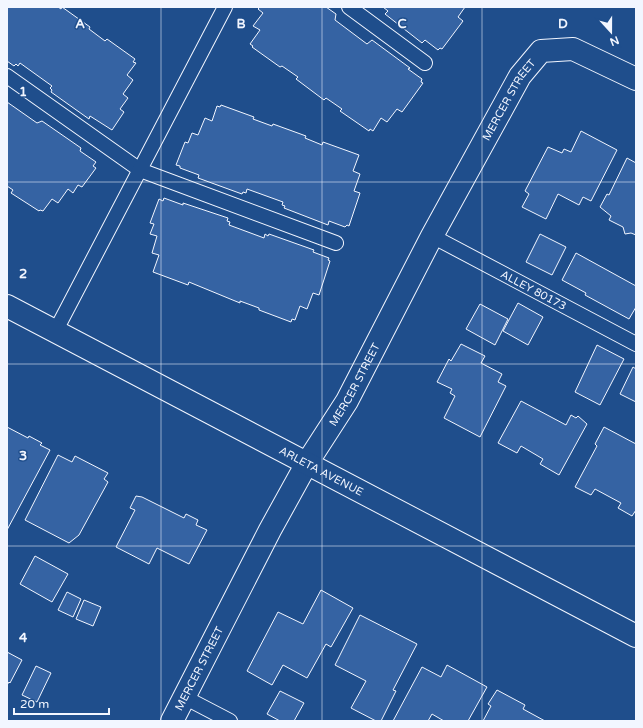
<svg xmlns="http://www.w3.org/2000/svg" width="643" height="728" font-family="'Varela Round',sans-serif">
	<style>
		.building { fill: #3563a3; stroke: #f2f6ff }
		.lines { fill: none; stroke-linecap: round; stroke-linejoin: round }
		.service-casing { stroke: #f2f6ff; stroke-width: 16 }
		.minor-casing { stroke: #f2f6ff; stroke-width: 24 }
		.primary-casing { stroke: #f2f6ff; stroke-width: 24 }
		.service { stroke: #1f4e8c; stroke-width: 14 }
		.minor { stroke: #1f4e8c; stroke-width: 22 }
		.primary { stroke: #1f4e8c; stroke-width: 22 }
		.grid { fill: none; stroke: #f2f6ff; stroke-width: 1; stroke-opacity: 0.55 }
		.labels { text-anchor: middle; stroke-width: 3; stroke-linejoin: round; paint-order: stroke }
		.street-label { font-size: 11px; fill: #f2f6ff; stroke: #1f4e8c }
		.grid-label { font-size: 13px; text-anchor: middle; font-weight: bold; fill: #f2f6ff; stroke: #1f4e8c; stroke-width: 3; stroke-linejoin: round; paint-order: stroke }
	</style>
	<rect width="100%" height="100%" fill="#1f4e8c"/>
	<!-- building -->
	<path class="building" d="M7,7H58L61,9L62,7L90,27L89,29L105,41L107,39L135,59L133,62L136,63L127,75L133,80L123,94L128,98L120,109L124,112L112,130L90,116L89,119L51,92L52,90L50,88L52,86L20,63L18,66L16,64L14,66L7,61Z
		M260,7H326L336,14L335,20L367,44L372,40L410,68L408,69L422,79L421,82L423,83L402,112L397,109L387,122L381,118L373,131L370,129L369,131L340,111L342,109L326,98L324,100L296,79L298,77L282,66L280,67L252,47L253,46L250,44L260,30L253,26L263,13L258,9Z
		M383,7H465L458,17L463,21L442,49L440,48L438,50L425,40L422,43L385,14L388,11Z
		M7,102L37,123L42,121L81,148L80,151L96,162L93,166L96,168L82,187L78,185L73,193L68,189L58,203L52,199L43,211L40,210L39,211L11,193L13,190L7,186Z
		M221,105L254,117L253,119L272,126L273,124L306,136L305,138L322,145L323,142L359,155L353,171L360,174L354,191L360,193L349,226L347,225L345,227L329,221L328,225L284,208L285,206L282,205L283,202L247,189L246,193L243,192L242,194L198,178L199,175L180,168V166L176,165L185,142L188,143L192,133L198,135L205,118L212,121L217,106L220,107Z
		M581,131L617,150L591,201L583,197L579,205L558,194L546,219L522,207L529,194L525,191L548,147L562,153L564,149L571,152Z
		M627,158L636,163V235L631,233L625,234L623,227L609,220L611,216L600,207L607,194L609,195Z
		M164,198L183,205V203L228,218L227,221L230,222L229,225L264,238L265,234L268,236L269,234L314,250L313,252L329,258L328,260L330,261L319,295L313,293L307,309L300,306L295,320L292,319L291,322L259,310V308L240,301V303L189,282L188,285L153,272L159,255L152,253L157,236L150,234L154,224L150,223L159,199L163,201Z
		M540,234L566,247L552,275L526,262Z
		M576,253L636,286V307L629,319L585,295L586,293L562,280Z
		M518,303L543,317L528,345L503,331Z
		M480,304L508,319L495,345L466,329Z
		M461,344L485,356L481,363L502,374L498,382L506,386L480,437L444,418L455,396L450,393L452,389L437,382L449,359L451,361Z
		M597,345L624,359L600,405L575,392Z
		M633,367L636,369V402L620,394Z
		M521,401L566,425L571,415L576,418L578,416L587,424L559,475L540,464L543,459L521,446L517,453L498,443Z
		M7,427L28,438L29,436L42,443L40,445L50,450L7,530Z
		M604,427L636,444V510L632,516L618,508L621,503L595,489L591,495L575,487L597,446L595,444Z
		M58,455L72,462L75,456L108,473L104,479L108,482L79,535L69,543L25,520Z
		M136,496L142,497L184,518L186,514L198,520L196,525L207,530L189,564L157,548L149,564L116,547L135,510L130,508Z
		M35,556L68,574L52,602L20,584Z
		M321,590L353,608L331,647L326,644L307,678L283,665L272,685L247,671L278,612L303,624Z
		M67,592L81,599L73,617L58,610Z
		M84,600L101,607L93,626L76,619Z
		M360,615L417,644L393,690L396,691L381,721H376L351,708L366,681L335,665Z
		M7,652L22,660L10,683L9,682L7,685Z
		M447,665L487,687L468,721H444L432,714L428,721H393L422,667L441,677Z
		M36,666L51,673L37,702L22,695Z
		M497,690L525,705L523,709L545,721H483L491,706L488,704Z
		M280,691L304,703L294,721H280L267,714Z"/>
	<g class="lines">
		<!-- service casing -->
		<g class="service-casing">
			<g id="service">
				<path d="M349,7L425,63"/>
				<path d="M7,76L140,170L336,243"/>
				<path id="s1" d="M432,236L636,344"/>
				<path d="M55,332L225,7"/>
				<path d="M184,697L230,721"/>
			</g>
		</g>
		<!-- minor casing -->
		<g class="minor-casing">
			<g id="minor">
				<path id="s2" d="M172,721L270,530L307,463L347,401L432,236L520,76L541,51L573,49L636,79"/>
			</g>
		</g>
		<!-- primary casing -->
		<g class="primary-casing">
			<g id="primary">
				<path id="s3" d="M7,306L636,636"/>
			</g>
		</g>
		<!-- service -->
		<use href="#service" class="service"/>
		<!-- minor -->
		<use href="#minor" class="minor"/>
		<!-- primary -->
		<use href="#primary" class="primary"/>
	</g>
	<!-- grid -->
	<path class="grid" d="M161,7V721M322,7V721M482,7V721M7,182H636M7,364H636M7,546H636"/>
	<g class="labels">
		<!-- street labels -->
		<g class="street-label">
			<text dy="4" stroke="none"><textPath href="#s2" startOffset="707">MERCER STREET</textPath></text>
			<text dy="4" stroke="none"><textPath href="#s1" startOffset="115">ALLEY 80173</textPath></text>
			<text dy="4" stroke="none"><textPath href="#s2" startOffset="383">MERCER STREET</textPath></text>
			<text dy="4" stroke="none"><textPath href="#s3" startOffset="355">ARLETA AVENUE</textPath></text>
			<text dy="4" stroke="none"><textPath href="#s2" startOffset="59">MERCER STREET</textPath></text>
		</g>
	</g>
	<g class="grid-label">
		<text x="80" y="28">A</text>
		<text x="241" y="28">B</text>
		<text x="402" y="28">C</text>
		<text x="563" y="28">D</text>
		<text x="23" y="96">1</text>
		<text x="23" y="278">2</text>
		<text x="23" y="460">3</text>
		<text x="23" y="642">4</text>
	</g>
	<!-- border -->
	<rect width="643" height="728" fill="none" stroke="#f2f6ff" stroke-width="16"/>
	<!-- north arrow -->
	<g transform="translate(611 32) rotate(159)" stroke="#1f4e8c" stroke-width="3" paint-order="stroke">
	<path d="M0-3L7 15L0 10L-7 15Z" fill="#f2f6ff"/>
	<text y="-6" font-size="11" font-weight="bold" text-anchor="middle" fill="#f2f6ff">N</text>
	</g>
	<!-- scale -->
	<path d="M14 708v6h95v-6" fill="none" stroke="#f2f6ff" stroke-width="2"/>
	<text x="20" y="708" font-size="12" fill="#f2f6ff" stroke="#1f4e8c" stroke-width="3" paint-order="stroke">20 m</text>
</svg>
